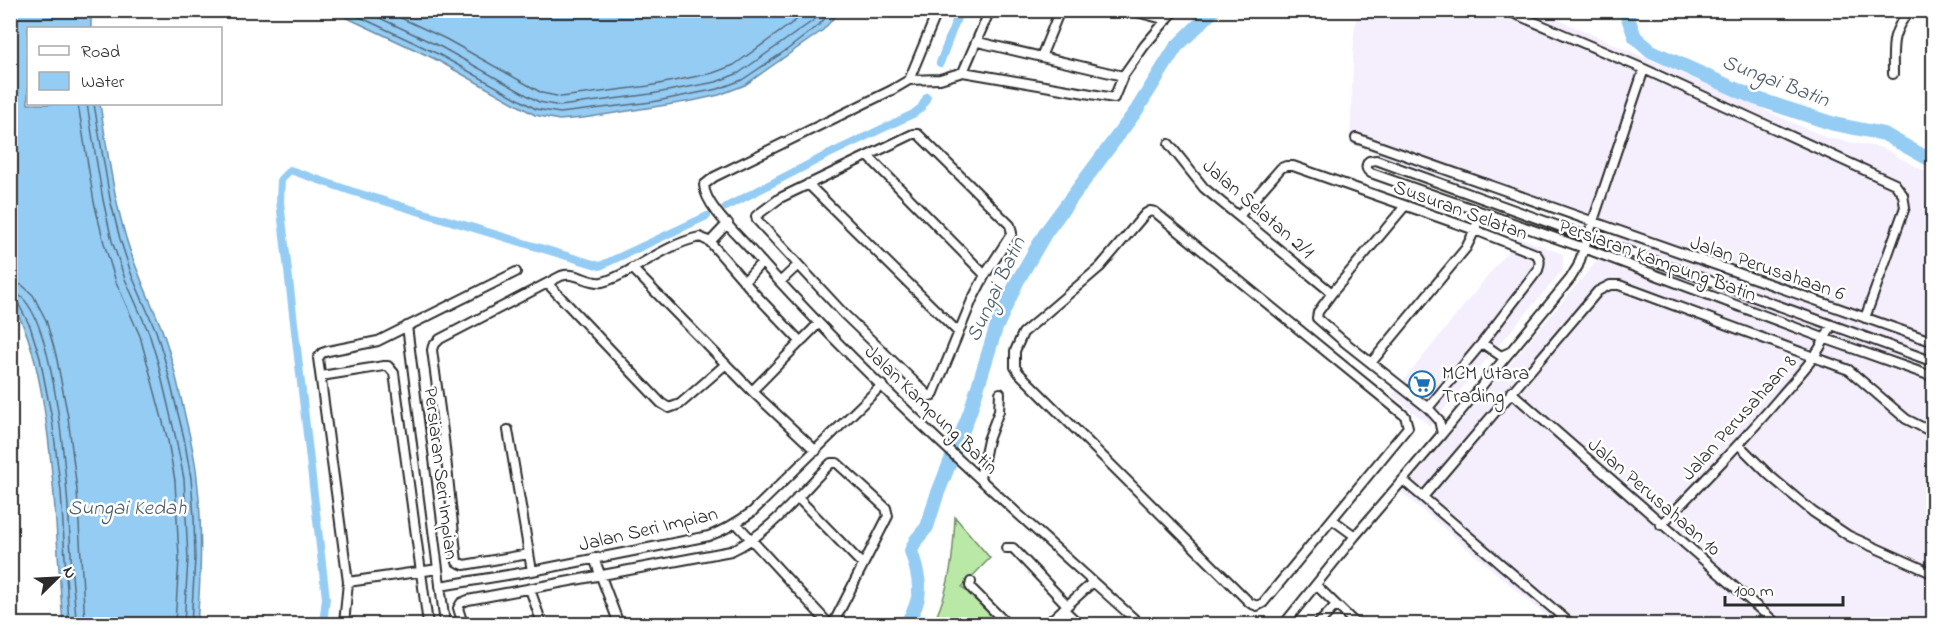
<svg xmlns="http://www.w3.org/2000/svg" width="1944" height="635" font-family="'Indie Flower',sans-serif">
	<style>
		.built { fill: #f5effd }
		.green { fill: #bae9a7; stroke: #728a69; stroke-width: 1.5 }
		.water { fill: #95ccf4; stroke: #6b8ca4; stroke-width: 1.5 }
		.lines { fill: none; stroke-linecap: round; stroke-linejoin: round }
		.shore { stroke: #556b7b; stroke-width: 1.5 }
		.canal { stroke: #95ccf4; stroke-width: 8 }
		.river { stroke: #95ccf4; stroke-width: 14 }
		.minor-casing { stroke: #2b2b2b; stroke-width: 12 }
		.minor { stroke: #fff; stroke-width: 8 }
		.labels { text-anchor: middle; stroke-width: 5; stroke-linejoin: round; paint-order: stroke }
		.street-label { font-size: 20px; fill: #2b2b2b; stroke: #fff }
		.poi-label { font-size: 20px; fill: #2b2b2b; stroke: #fff; text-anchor: start }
		.water-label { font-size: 21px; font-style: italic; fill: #4b5b67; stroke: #fff }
	</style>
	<rect width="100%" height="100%" fill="#fff"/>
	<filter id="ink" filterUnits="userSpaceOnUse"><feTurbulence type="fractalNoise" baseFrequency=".0167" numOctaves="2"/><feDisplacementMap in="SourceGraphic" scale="12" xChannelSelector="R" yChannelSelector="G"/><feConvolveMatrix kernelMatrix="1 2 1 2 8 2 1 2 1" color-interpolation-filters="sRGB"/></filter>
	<g filter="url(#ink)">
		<!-- built -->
		<path class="built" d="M1357,11H1539L1828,138L1883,148L1933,176V624H1556L1401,492L1617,237L1350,144L1354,34Z
			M1519,237L1563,254V270L1430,426L1392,395Z"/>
		<!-- green -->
		<path class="green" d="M955,517L990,558L962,587L1000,624H939L935,620C951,584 953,556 955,517Z"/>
		<!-- water -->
		<path class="water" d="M11,10L91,11V28H28V104H100C107,148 113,194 126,238C135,269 149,297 161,327C171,353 177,380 183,407C188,430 195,454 197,478C203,527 201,576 197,624H63C57,550 55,475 43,401C37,367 30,332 11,302Z
			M335,11H840L823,30L745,85L719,95L692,101L583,118L559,120L535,115L435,59L341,15Z"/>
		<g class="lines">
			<!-- shore -->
			<path class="shore" d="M345,10L438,54L536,109L560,113L652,102L718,89L742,80L788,49L819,25L832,10
				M363,10L441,47L539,102L560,106L651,94L716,82L739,73L814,20L822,10
				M384,10L446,39L542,93L561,97L649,86L713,73L734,65L810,10
				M78,104L94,202L104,243L116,282L140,336L168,441L175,481L177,519L179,558L175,624
				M87,104L103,200L112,241L125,279L149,333L158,363L176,439L184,479L186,518L188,559L184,624
				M94,104L110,199L120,239L132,276L156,331L165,361L184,438L191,478L194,518L195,559L191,624
				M10,283L22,285L33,295L46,320L56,355L68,417L77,490L85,624
				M10,292C60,295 70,533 72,574C73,591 76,608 76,624
				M10,300L18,303L30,326L40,358L52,419L61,492L69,624"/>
			<!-- canal -->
			<path class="canal" d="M940,63L960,10
				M726,207L825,156L913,114L921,108L927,97
				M323,624L326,598L280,202L281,179L290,170L351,191L600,266L707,216"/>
			<!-- river -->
			<path class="river" d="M1625,10L1635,37L1651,51L1755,98L1834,124L1884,134L1934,162
				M906,624C924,598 921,581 911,551L916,540L927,527L937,495L970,412L996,328L1017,282L1046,232L1136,111L1176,47L1214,10"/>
			<!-- minor casing -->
			<g class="minor-casing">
				<path id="minor" d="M938,10L909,80L892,90L714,177L704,185C705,206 737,234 751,250C870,384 1007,504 1140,624
					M1129,10L1167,20
					M1506,10L1644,69L1895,184L1903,195L1905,207L1865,318
					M978,42L1123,76
					M1041,57L1060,10
					M963,72L990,10
					M1893,74C1893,45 1890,34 1910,10
					M909,80L940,79L963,72L1114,98L1123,76L1145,45L1175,10
					M913,134H918L1010,225L1012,233L985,275L972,300L933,395L929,396L844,314L757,220L756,216L780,198Z
					M1356,138L1934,342
					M1169,144L1204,188L1332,293
					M868,156L985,275
					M808,184L958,332
					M1150,211L1155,212L1405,416L1408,427L1263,603L1257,606L1250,603L1019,373L1015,367V351L1023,333L1100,267L1145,214Z
					M1239,216L1281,168L1286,166H1293L1475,230L1536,254C1541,259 1540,263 1538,270L1482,343L1428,408
					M710,242L728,223
					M632,268L752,391L816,451
					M744,282L762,262
					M780,282L798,265
					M548,284L661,403L669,408L680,404L726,364
					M407,326L445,624
					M1482,343L1501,356L1510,352L1570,279L1578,266L1644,69
					M1934,362L1376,160L1369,161C1365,166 1366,170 1371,173L1584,248L1826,339L1934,377
					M1371,363L1466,248L1475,230L1480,213
					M321,376L384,366H388L394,373L428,624
					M752,391L819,323
					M1511,392L1777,624
					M508,430L532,571
					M1442,434L1509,353
					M1739,445L1769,475L1813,512L1849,536L1934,574
					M980,478L988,440L999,411L1000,393
					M1404,481L1571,624
					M797,497L863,565
					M1423,497L1598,291L1610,285H1619L1849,370L1906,419L1934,433
					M1333,520L1355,536
					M736,523L829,624
					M1661,525C1702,483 1743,441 1781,396C1800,374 1821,353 1831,325
					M1006,548H1013L1067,605
					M529,554L464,565L457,562L444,439L432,350L433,346L440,339L561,276C576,271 588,284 602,282C612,280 623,274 632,269C653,257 676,242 700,237L710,242L756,295L801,342
					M594,558L619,624
					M348,582L438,569
					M971,582L970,586L972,589L1007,624
					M1316,585L1356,624
					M440,586L532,571L709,536C725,530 738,522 752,512L882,385
					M530,589L542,624
					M1063,609L1079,624
					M344,624L348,582L318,358L322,353L328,351L378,341L516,272
					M463,624L458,608L461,603L468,600L731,551C771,533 800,493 831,463H837L886,508L888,516L833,624
					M1047,624L1093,582
					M1284,624L1355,536L1442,434L1439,420L1428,408L1342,340L1317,318L1318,312L1332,293L1405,206
					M1318,624L1336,605"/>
			</g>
			<!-- minor -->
			<use href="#minor" class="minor"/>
		</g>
	</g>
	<!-- icons -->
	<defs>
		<g id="supermarket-ring" transform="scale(1.35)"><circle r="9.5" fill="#fff" stroke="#1f6fb2" stroke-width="1.5"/><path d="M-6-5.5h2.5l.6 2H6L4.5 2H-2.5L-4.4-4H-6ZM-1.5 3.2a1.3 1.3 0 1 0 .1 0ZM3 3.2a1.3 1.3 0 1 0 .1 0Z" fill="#1f6fb2"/></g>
	</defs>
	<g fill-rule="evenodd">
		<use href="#supermarket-ring" x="1422" y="384"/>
	</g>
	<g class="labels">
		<!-- street labels -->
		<g class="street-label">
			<text transform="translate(1259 208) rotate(41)" y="7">Jalan Selatan 2/1</text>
			<text transform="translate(1461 209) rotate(20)" y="7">Susuran Selatan</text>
			<text transform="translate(1658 259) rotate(20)" y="7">Persiaran Kampung Batin</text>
			<text transform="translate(1768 267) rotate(19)" y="7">Jalan Perusahaan 6</text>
			<text transform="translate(932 409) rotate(44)" y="7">Jalan Kampung Batin</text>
			<text transform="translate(1738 417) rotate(-48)" y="7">Jalan Perusahaan 8</text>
			<text transform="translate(442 473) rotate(83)" y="7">Persiaran Seri Impian</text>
			<text transform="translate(1655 496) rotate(41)" y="7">Jalan Perusahaan 10</text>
			<text transform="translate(648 528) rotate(-13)" y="7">Jalan Seri Impian</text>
		</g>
		<!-- poi labels -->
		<g class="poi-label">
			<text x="1442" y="379">MCM Utara<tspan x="1442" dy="23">Trading</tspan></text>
		</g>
		<!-- water labels -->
		<g class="water-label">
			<text transform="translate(1776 80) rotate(21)" y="7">Sungai Batin</text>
			<text transform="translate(995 289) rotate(-65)" y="7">Sungai Batin</text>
			<text x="127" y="514">Sungai Kedah</text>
		</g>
	</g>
	<!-- margin -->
	<rect width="1944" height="635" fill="none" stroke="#fff" stroke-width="36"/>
	<rect x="18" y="18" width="1908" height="599" fill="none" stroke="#2b2b2b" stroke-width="2" filter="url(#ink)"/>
	<!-- legend -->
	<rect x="27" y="27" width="195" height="78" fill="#ffffff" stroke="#aaaaaa" stroke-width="1.5"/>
	<rect x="39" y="46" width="30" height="9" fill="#ffffff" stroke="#aaaaaa" stroke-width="1.5"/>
	<text x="81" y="57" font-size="18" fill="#2b2b2b">Road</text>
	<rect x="39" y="72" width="30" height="18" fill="#95ccf4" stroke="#aaaaaa" stroke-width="1.5"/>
	<text x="81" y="87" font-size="18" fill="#2b2b2b">Water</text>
	<!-- north arrow -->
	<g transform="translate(57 578) rotate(66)" stroke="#ffffff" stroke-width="4.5" paint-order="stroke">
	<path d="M0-4.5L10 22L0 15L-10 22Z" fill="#2b2b2b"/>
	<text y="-9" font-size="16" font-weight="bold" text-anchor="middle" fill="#2b2b2b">N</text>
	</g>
	<!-- scale -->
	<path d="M1725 596v9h118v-9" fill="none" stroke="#2b2b2b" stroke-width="3"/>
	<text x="1734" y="596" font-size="18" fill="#2b2b2b" stroke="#ffffff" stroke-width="4.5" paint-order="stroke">100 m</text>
</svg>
